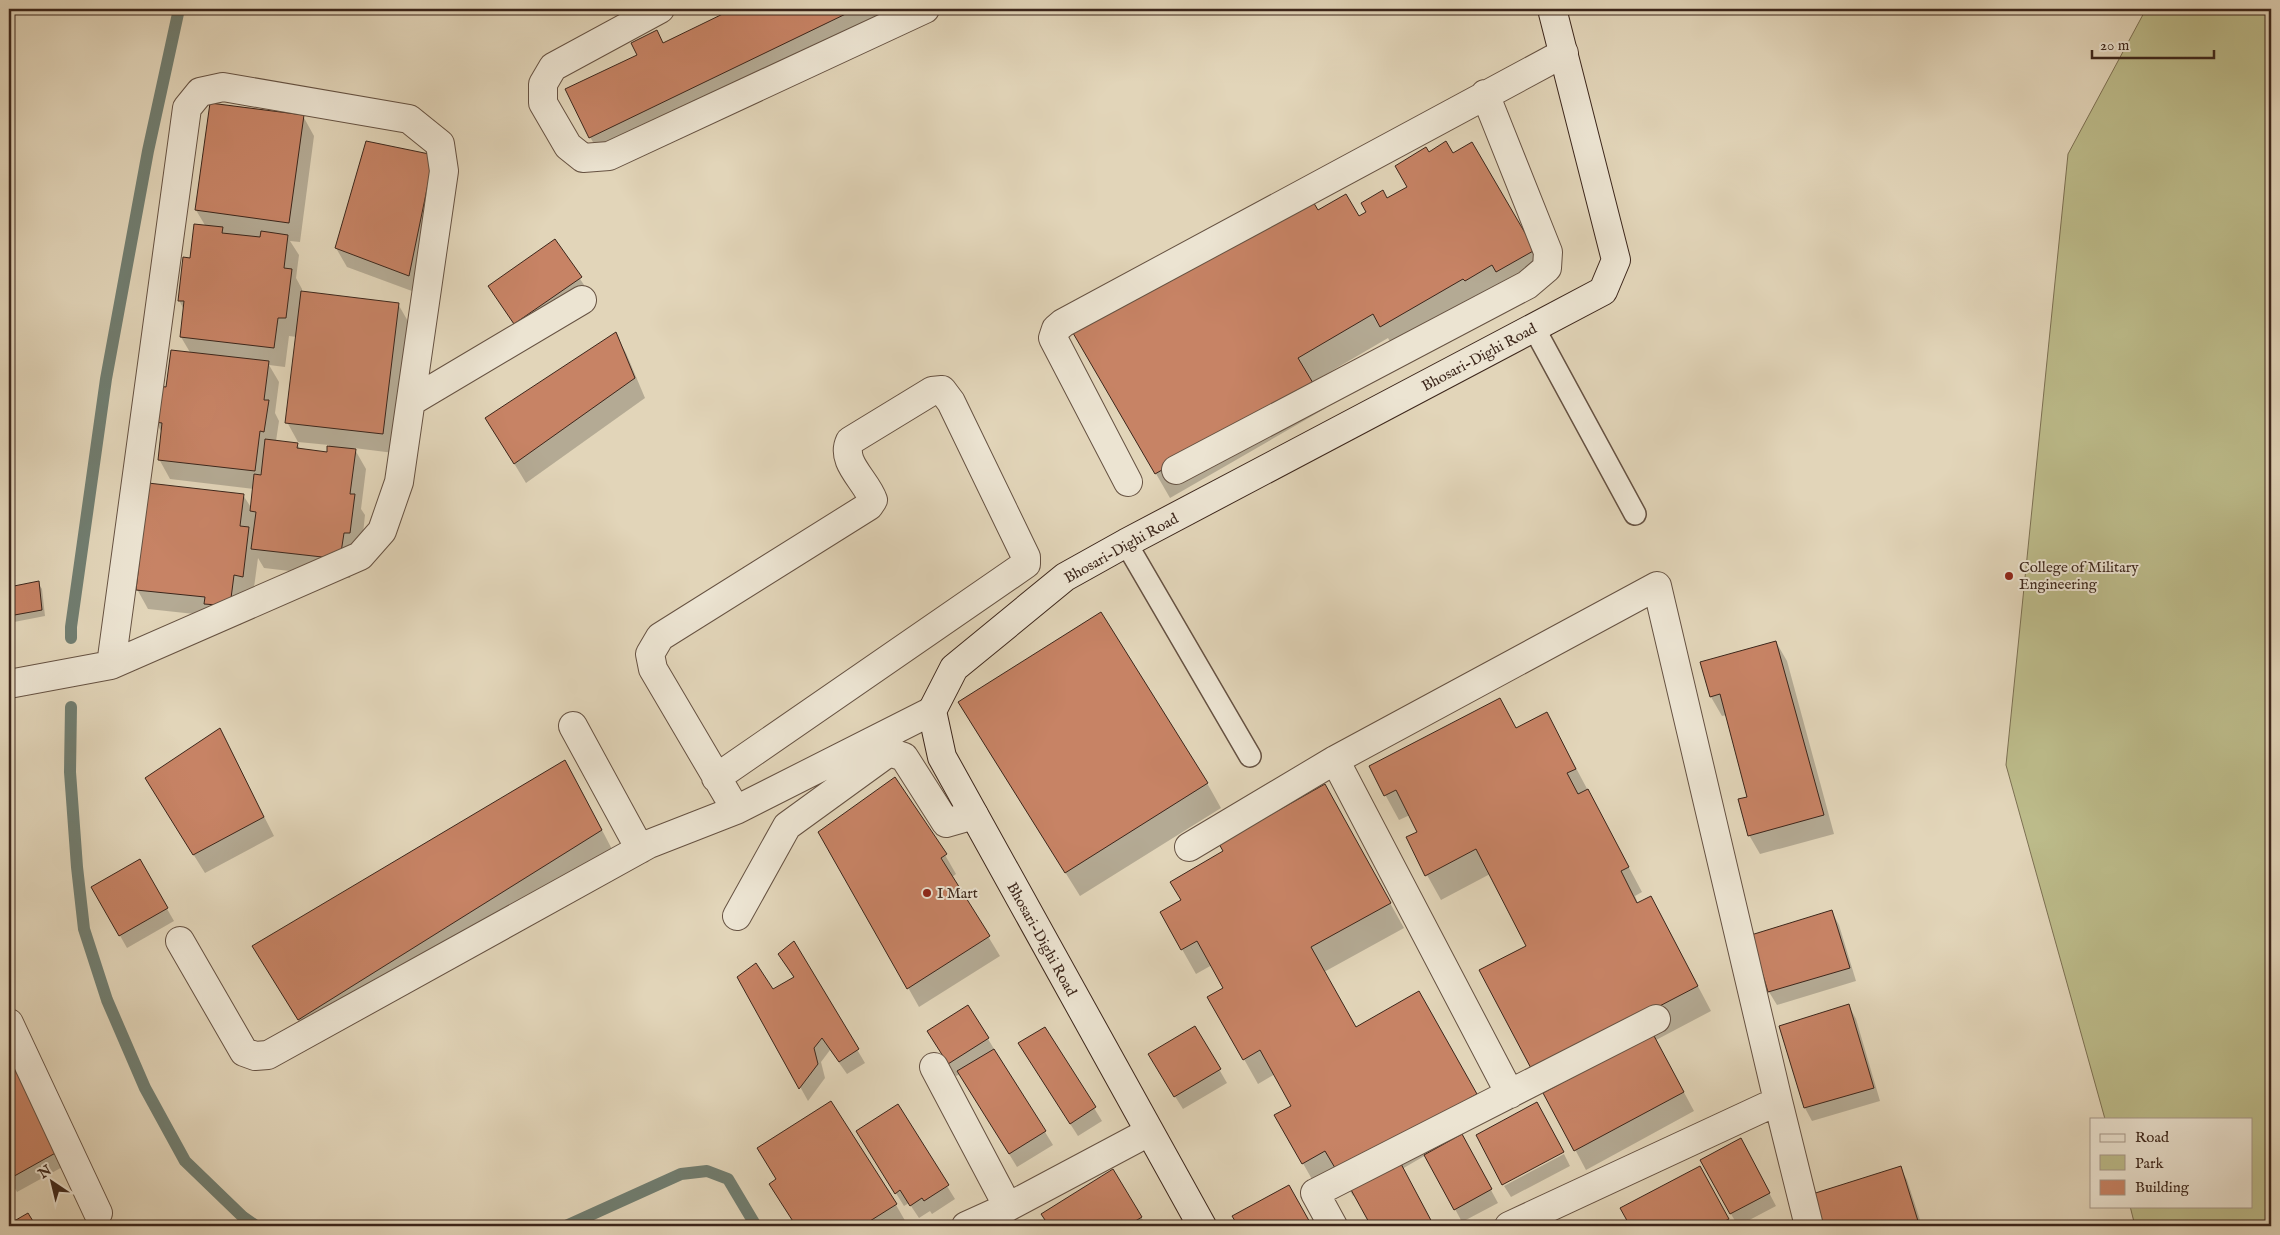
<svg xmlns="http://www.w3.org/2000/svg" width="2280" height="1235" font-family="'IM FELL English',serif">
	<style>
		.green { fill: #bcbb8a; stroke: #7c7052 }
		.shadow { fill: #0003; fill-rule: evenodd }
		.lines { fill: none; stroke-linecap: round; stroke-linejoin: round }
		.stream { stroke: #717e71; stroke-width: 12 }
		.building { fill: #c78365; stroke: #3c261b }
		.lane-casing { stroke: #665242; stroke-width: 24 }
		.street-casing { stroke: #665242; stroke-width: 30 }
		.secondary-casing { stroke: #3c261b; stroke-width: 30 }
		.lane { stroke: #ece4d2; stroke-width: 21 }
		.street { stroke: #ece4d2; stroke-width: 28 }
		.secondary { stroke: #ece4d2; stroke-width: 28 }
		.poi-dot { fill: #8f2418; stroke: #ece4d2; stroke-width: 2 }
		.labels { text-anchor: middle; stroke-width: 4; stroke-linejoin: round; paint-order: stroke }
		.street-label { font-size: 15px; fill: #3c261b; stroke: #ece4d2 }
		.poi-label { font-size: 15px; fill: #3c261b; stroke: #ece4d2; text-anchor: start }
	</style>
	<rect width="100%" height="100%" fill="#e2d5b9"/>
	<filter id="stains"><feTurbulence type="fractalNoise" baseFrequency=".004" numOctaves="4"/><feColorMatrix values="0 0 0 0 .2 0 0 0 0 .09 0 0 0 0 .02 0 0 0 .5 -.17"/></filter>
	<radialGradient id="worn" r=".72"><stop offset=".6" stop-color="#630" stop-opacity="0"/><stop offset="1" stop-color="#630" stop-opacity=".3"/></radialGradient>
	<!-- green -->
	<path class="green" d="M2146,9H2271V1226H2135L2130,1206H2251V1119H2105L2006,765L2068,154Z"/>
	<!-- shadow -->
	<path class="shadow" d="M736,9H920L605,162L590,137L639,55L657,32L664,44Z
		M211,105L303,116L314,136L300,242L290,241L299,255L296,278L302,289V292L398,304L409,323L394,453L354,448L366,469L361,509L365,515L361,552L355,551L350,578L264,568L258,558L253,595L245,594L241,625L217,623L213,616L148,609L137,589L243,495L252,509L254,489L170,479L159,459L162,433L156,422L168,389L191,354L181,337L184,310L179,300L191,260L206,227L196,210ZM289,336L297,337L287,422L298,442L329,445L328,453L300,449L297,444L276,441L279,421L275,413L279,382L269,365L285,367Z
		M1472,144L1548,275L1395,351L1388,338L1311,383L1326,408L1170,498L1075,333L1318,212L1359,217L1409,187L1428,154L1453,155Z
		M433,156L420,294L347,267L336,248Z
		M555,241L588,291L523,337L489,286Z
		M615,334L626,353L645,398L526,483L498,437Z
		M38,583L42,589L45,616L9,623V589Z
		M1776,642L1787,661L1834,834L1760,854L1749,835V798L1727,715L1722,716L1711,697L1702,663Z
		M959,703L1207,783L1221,808L1080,896Z
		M220,730L274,836L205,873L146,779Z
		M1517,730L1560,738L1642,892L1635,896L1638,904L1651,897L1711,1011L1656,1040L1694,1111L1586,1170L1534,1072L1527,946L1490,874L1441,900L1427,875L1419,832L1410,815L1399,820L1370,767Z
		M894,779L945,855L956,874L952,877L1000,956L919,1007L820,832Z
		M579,786L615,855L313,1044L268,971Z
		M1338,810L1404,928L1324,972L1356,1029L1433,1017L1490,1119L1461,1135L1498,1203L1462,1222L1426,1155L1402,1169L1433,1226H1372L1355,1195L1353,1196L1340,1175L1317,1188L1276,1116L1293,1106L1275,1074L1258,1084L1209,997L1225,989L1212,965L1196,974L1161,912Z
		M139,860L174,921L127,948L93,888Z
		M1832,912L1839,925L1856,981L1777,1005L1769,992L1752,936Z
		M794,943L865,1063L847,1074L830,1050L821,1062L825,1078L808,1101L739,977L773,991L794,978L779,955Z
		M1849,1006L1856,1019L1880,1101L1812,1121L1805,1108L1780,1026Z
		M1045,1028L1102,1121L1078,1136L1027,1057Z
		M1195,1028L1227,1083L1183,1109L1157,1068Z
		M988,1039L1053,1145L1017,1167L960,1074L956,1076L936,1044Z
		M9,1062L66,1165L17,1192L9,1178Z
		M831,1103L896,1205L907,1224L903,1226H796L782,1203Z
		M897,1106L955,1199L932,1214L930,1211L919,1218L909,1203L904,1206L865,1144Z
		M1748,1153L1776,1206L1738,1226L1731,1214Z
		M1564,1154L1570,1166L1511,1197L1504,1186Z
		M1900,1167L1907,1180L1922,1226H1817Z
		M1707,1180L1732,1226H1631L1622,1209Z
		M1296,1199L1311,1226H1239L1234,1216Z
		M1043,1215L1141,1217L1147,1226H1050Z"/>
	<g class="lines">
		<!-- stream -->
		<path class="stream" d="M71,638V627L106,379L148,151L179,9
			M71,707L70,772L77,867L84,929L107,1000L145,1088L185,1161L243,1217L256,1226
			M566,1226L681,1174L707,1171L728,1179L756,1226"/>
	</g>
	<!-- building -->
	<path class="building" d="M733,9H856L589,138L565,89L637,55L631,43L657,30L663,43Z
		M210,103L304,115L289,223L195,210Z
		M366,141L434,155L409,276L335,248Z
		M1446,141L1453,153L1472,142L1535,250L1496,272L1492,265L1465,281L1463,279L1380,327L1373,314L1298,358L1313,383L1155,474L1073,333L1309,195L1318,210L1346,194L1359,216L1366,212L1361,203L1383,190L1387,198L1407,187L1395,166L1426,147L1429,152Z
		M194,224L223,227L222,233L260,237L261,231L288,235L284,268L292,269L286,318H278L274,348L180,337L184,301H178L183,257L190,258Z
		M555,239L582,277L514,324L488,286Z
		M301,291L399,303L383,434L285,423Z
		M616,332L635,378L514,464L485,418Z
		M171,350L269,361L264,400H269L264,432L260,431L255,471L158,460L162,423L155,422L159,386L166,387Z
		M265,439L298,443L297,448L327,452V446L356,449L350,494H355L350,533H344L340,559L251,549L256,512L250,511L254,474L261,475Z
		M148,483L244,494L240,526L249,527L243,577L234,575L230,606L204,604L205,597L136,590Z
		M39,581L42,610L9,616V587Z
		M1101,612L1208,783L1065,873L958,702Z
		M1776,641L1824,815L1748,836L1738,799L1747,797L1720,694L1710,697L1700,662Z
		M1500,698L1516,728L1547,712L1576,769L1567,773L1578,794L1588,789L1629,867L1621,871L1637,903L1651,896L1698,986L1533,1072L1479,970L1526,946L1476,849L1425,876L1406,837L1417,832L1396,790L1384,796L1369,766Z
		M220,728L264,817L193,855L145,778Z
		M565,760L602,830L298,1020L252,946Z
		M895,777L947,854L941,858L990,936L907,989L818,832Z
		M1325,784L1391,903L1311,947L1356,1027L1419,991L1477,1094L1338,1173L1325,1151L1302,1164L1274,1115L1291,1106L1260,1050L1243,1060L1207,997L1223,988L1197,941L1181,950L1160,912L1181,900L1170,882L1223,851L1219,844Z
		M140,859L168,908L119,936L91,887Z
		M1832,910L1850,968L1768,992L1751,935Z
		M794,941L859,1049L839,1062L822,1038L814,1048L818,1064L799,1089L737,977L756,963L773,989L794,977L778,954Z
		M1849,1004L1874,1088L1804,1108L1779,1026Z
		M968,1005L989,1038L948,1064L927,1031Z
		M1195,1026L1221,1069L1174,1097L1148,1054Z
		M1045,1027L1096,1107L1070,1124L1018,1043Z
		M1653,1034L1684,1092L1574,1151L1543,1093Z
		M994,1049L1046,1131L1009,1154L957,1071Z
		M9,1059L59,1151L9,1179Z
		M831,1101L897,1204L862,1226H806L803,1223L796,1226L769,1184L776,1179L757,1148Z
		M1537,1102L1564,1152L1502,1185L1476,1135Z
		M898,1104L949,1185L924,1201L922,1198L910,1206L900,1190L895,1194L856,1131Z
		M1462,1134L1492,1189L1454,1210L1424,1155Z
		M1741,1138L1770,1193L1730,1214L1700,1160Z
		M1400,1162L1434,1226H1371L1350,1188Z
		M1700,1166L1729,1219L1715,1226H1630L1620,1208Z
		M1901,1166L1918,1221L1903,1226H1815L1806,1196Z
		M1113,1169L1142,1217L1127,1226H1049L1041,1214Z
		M1289,1185L1312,1226H1238L1232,1216Z
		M28,1213L36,1226H9V1224Z"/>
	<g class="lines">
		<!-- lane casing -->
		<g class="lane-casing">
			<path id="lane" d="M1534,328L1635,514
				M1126,543L1250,756"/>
		</g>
		<!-- street casing -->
		<g class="street-casing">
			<path id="street" d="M660,9L553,67L543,84V103L568,146L583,158L609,156L925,9
				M412,401L582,300
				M1176,470L1527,285L1547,268L1548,252L1485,94
				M1128,482L1053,338L1056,329L1063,323L1564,53
				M9,684L111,665L360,556L382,531L399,482L444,171L440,144L409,119L223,87L200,92L187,108L111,665
				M573,726L640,849
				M1335,760L1510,1094
				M716,778L1026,564V557L951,402L942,390L932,391L850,441C840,462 866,480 873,500L869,506L660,637L650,654L653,669L736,810
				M1189,847L1335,760L1657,586L1778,1101L1809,1226
				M737,916L787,826L889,752L904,757L946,823L974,815
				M180,941L244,1052L255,1056L268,1055L649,844L736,810L932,711
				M9,1023L98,1213
				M934,1067L1008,1207
				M966,1226L1008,1207L1149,1132
				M1333,1226L1315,1193L1656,1019
				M1509,1226L1778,1101"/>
		</g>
		<!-- secondary casing -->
		<g class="secondary-casing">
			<path id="secondary" d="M1202,1226L942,757L932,711L954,668L1065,577L1126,543L1603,291L1616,260L1552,9"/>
		</g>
		<!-- lane -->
		<use href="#lane" class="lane"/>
		<!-- street -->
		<use href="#street" class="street"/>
		<!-- secondary -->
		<use href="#secondary" class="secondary"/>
	</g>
	<!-- markers -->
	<g class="poi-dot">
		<circle cx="2009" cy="576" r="5"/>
		<circle cx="927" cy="893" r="5"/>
	</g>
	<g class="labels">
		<!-- street labels -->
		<g class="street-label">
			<text transform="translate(1479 357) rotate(-28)" y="5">Bhosari-Dighi Road</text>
			<text transform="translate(1121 548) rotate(-29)" y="5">Bhosari-Dighi Road</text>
			<text transform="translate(1042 939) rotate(61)" y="5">Bhosari-Dighi Road</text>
		</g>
		<!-- poi labels -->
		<g class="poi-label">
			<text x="2019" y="572">College of Military<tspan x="2019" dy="17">Engineering</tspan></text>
			<text x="937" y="898">I Mart</text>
		</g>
	</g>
	<!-- margin -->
	<rect width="2280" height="1235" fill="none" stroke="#e2d5b9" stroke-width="30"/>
	<rect x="10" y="10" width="2260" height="1215" fill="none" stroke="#3c261b" stroke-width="2.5"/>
	<rect x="15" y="15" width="2250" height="1205" fill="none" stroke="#3c261b"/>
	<!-- legend -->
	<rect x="2090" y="1118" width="162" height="90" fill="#ece4d2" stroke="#a69889"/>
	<rect x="2100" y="1134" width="25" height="8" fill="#ece4d2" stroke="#a69889"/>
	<text x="2135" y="1142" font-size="15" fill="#3c261b">Road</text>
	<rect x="2100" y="1155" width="25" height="15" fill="#bcbb8a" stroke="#a69889"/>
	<text x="2135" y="1168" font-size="15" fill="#3c261b">Park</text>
	<rect x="2100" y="1180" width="25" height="15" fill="#c78365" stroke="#a69889"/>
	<text x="2135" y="1192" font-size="15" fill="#3c261b">Building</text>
	<!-- north arrow -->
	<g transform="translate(52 1182) rotate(325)" stroke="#ece4d2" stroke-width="4" paint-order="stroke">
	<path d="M0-4L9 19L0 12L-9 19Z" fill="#3c261b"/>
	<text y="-8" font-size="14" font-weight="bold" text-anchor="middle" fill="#3c261b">N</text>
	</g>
	<!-- scale -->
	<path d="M2092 50v8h122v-8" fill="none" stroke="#3c261b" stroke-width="2.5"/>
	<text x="2100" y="50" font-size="15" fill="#3c261b" stroke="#ece4d2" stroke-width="4" paint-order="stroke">20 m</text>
	<rect width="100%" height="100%" filter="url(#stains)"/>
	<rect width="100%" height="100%" fill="url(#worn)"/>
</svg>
